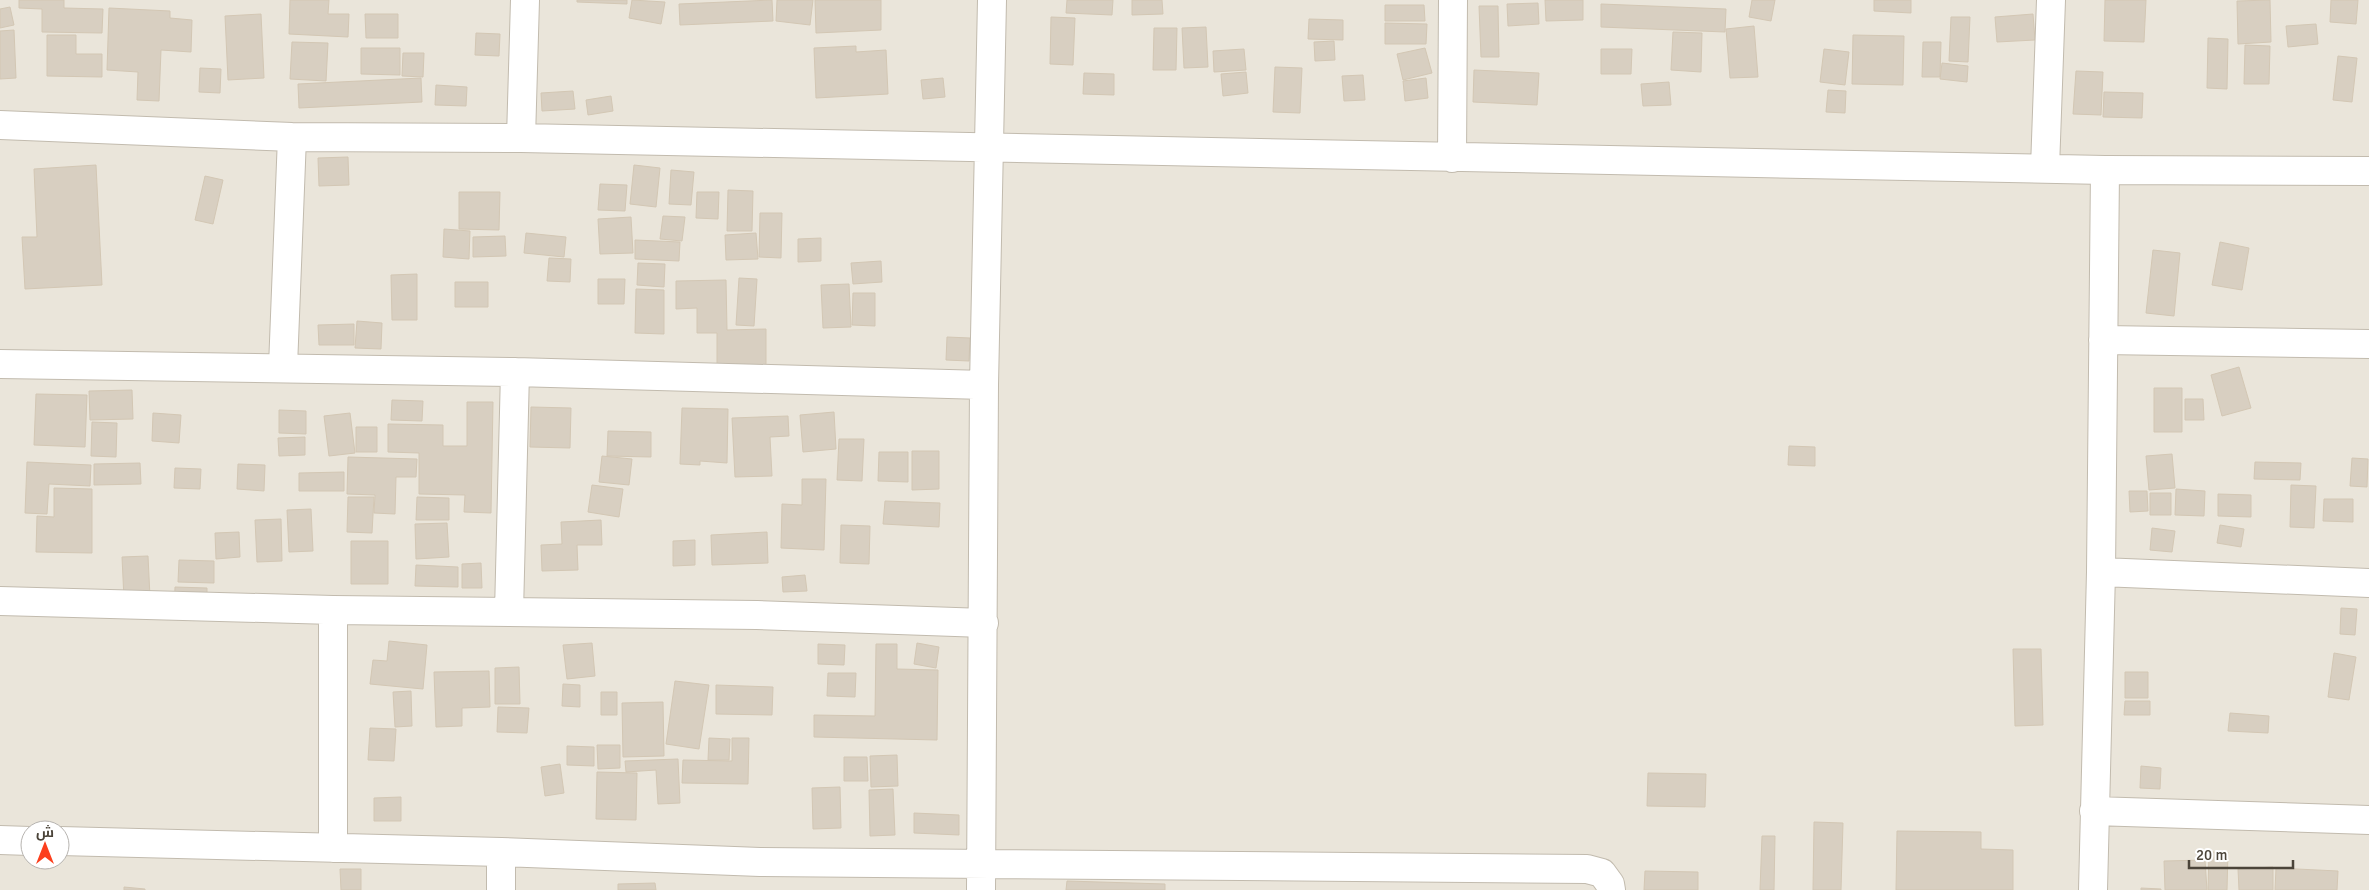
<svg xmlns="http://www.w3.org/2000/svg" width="2369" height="890" font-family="Signika,Cairo,sans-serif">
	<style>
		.residential { fill: #eae5da; fill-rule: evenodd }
		.building { fill: #d8cfc1; stroke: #d3c7b4 }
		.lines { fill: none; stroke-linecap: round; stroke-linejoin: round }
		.minor-casing { stroke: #c2bbae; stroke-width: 30 }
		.minor { stroke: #fff; stroke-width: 28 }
	</style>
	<rect width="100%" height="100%" fill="#f6f3ec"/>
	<!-- residential -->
	<path class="residential" d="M0,0H2369V890H0ZM30,830H60V860H30Z"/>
	<!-- building -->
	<path class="building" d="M19,0H64V8L103,9L102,33L42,32V9L19,8Z
		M290,0H329L328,14H349L348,37L289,34Z
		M577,0H627V4L577,2Z
		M632,0L665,2L661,24L629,18Z
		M772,0L773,21L680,25L679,4Z
		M777,0H813L810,25L776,21Z
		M815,0H881V30L816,33Z
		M1067,0H1113L1112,15L1066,13Z
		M1132,0H1162L1163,14L1132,15Z
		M1545,0H1583V20L1546,21Z
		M1752,0H1775L1771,21L1749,17Z
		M1874,0H1911V13L1874,11Z
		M2105,0H2146L2144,42L2104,41Z
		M2270,0L2271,42L2238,44L2237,1Z
		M2331,0H2358L2356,24L2330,22Z
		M1538,3L1539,24L1508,26L1507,4Z
		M1601,4L1726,9L1725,32L1601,27Z
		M1385,5H1424L1425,21H1385Z
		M1479,6H1498L1499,57H1481Z
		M10,7L14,25L0,28V9Z
		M109,8L170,11V18L192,20L191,52L161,50L159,101L137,100L138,72L107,70Z
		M261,14L264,78L228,80L225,16Z
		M365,14H398V38H366Z
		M2033,14L2035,40L1997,42L1995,17Z
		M1051,17L1075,18L1073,65L1050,64Z
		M1951,17H1970L1968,62L1949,61Z
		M1309,19L1343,20V40L1308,39Z
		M1385,23L1427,24L1426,44H1385Z
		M2316,24L2318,44L2288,47L2286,26Z
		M1754,26L1758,77L1730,78L1726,29Z
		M1206,27L1208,67L1184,68L1182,28Z
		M1154,28H1177L1176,70H1153Z
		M14,30L16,78L0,79V31Z
		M1673,32L1702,33L1701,72L1671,70Z
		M476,33L500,34L499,56L475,55Z
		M47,35H76V54H102V77L47,76Z
		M1853,35L1904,36L1903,85L1852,84Z
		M2208,38L2228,39L2227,89L2207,88Z
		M1334,41L1335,60L1315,61L1314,42Z
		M292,42L328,43L326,81L290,79Z
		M1923,42H1941L1940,77H1922Z
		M2245,45L2270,46L2269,84H2244Z
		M856,46V52L886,50L888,94L816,98L814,48Z
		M361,48H400V75L361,74Z
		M1425,48L1432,73L1403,80L1397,54Z
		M1244,49L1246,70L1214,72L1213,51Z
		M1601,49H1632L1631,74H1601Z
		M1824,49L1849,52L1845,85L1820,82Z
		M403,53H424L423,77L402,76Z
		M2338,56L2357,58L2352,102L2333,100Z
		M1942,63L1968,66L1967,82L1940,79Z
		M1275,67L1302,68L1300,113L1273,112Z
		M200,68L221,69L220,93L199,92Z
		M1474,70L1539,73L1537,105L1473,102Z
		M2076,71L2103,72L2101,115L2073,114Z
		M1246,72L1248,93L1223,96L1221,74Z
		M1084,73L1114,74V95L1083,94Z
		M1363,75L1365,100L1344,101L1342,76Z
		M421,78L422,102L299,108L298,84Z
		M943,78L945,97L923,99L921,80Z
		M1426,78L1428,98L1405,101L1403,81Z
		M1669,82L1671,105L1643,106L1641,84Z
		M436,85L467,87L466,106L435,105Z
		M1828,90L1846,91L1845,113L1826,112Z
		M573,91L575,109L542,111L541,93Z
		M2104,92L2143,93L2142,118L2103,117Z
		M611,96L613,111L588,115L586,100Z
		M348,157L349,185L319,186L318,158Z
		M96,165L102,285L25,289L22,237H37L34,169Z
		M634,165L660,168L656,207L630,204Z
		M671,170L694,172L691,205L669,204Z
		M205,176L223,180L213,224L195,220Z
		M600,184L627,185L625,211L598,210Z
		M728,190L753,191L752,231H727Z
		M459,192H500L499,230L459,229Z
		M697,192H719L718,219L696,218Z
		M760,213H782L781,258L759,257Z
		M663,216L685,217L682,241L660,239Z
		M631,217L633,253L600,254L598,219Z
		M444,229L470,231L469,259L443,257Z
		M526,233L566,237L564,257L524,253Z
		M756,233L758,259L726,260L725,235Z
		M505,236L506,256L473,257V237Z
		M821,238V261L798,262V239Z
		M635,240L680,242L679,261L635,259Z
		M2220,242L2249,248L2242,290L2212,285Z
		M2153,250L2180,253L2174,316L2146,313Z
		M549,258L571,259L570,282L547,281Z
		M881,261L882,282L853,284L851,263Z
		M638,263L665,264L664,287L637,285Z
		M417,274V320H392L391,275Z
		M739,278L757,279L754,326L736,325Z
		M598,279H625L624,304H598Z
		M726,280L727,330L766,329V370L717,371V333H697V308L676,309V281Z
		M455,282H488V307H455Z
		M849,284L851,327L823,328L821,285Z
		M636,289L664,290V334L635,333Z
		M853,293H875V326L852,325Z
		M357,321L382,323L381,349L355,348Z
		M354,324V345H319L318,325Z
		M947,337L970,338L969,361L946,360Z
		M2239,367L2251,408L2222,416L2211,375Z
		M2154,388H2182V432H2154Z
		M132,390L133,419L90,420L89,391Z
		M36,394L87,395L85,447L34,445Z
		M2185,399H2203L2204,420H2185Z
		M392,400L423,401L422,421L391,420Z
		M467,402H493L491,513L464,512L465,495L419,494V453L388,452V424L443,425V446H467Z
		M531,407L571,408L570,448L530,447Z
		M682,408L728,409L727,463L700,461V465L680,464Z
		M279,410L306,411V434L279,433Z
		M834,412L836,449L803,452L800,415Z
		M153,413L181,415L179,443L152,441Z
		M350,413L355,453L329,456L324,416Z
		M788,416L789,436L770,437L772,476L735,477L732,418Z
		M92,422L117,423L116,457L91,456Z
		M356,427H377V452H356Z
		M608,431L651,432V457L607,456Z
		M305,437V455L279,456L278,438Z
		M839,439H864L862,481L837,480Z
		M1789,446L1815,447V466L1788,465Z
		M912,451H939V489L912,490Z
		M879,452H908V482L878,481Z
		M2172,454L2175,488L2149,490L2146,456Z
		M602,456L632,459L629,485L599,482Z
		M348,457L417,459L416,477H396L395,514L374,513L375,495L347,494Z
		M2352,458L2368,459L2367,487L2350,486Z
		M27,462L91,465L90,486L49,484L47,514L25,513Z
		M2255,462L2301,463L2300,480L2254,479Z
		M140,463L141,484L94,485V464Z
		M238,464L265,465L264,491L237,489Z
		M175,468L201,469L200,489L174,488Z
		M344,472V491H299V473Z
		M802,479H826L824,550L781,548L782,504L802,505Z
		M592,485L623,489L619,517L588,512Z
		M2291,485L2316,486L2314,528L2290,527Z
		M54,488L92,489V553L36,552L37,516L54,517Z
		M2176,489L2205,491L2204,516L2175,515Z
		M2129,491H2147L2148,511L2130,512Z
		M2150,493H2171V515H2150Z
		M2218,494L2251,495V517L2218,516Z
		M348,497H374L372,533L347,532Z
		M417,497L449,498V520H416Z
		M2324,499H2353V522L2323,521Z
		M885,501L940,503L939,527L883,524Z
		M311,509L313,551L289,552L287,510Z
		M281,519L282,561L257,562L255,520Z
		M601,520L602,545H577L578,570L542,571L541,545L562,544L561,522Z
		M447,523L449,557L416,559L415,524Z
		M841,525L870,526L869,564L840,563Z
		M2220,525L2244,529L2241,547L2217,543Z
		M2152,528L2175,531L2172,552L2150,550Z
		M239,532L240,557L216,559L215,533Z
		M767,532L768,563L712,565L711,535Z
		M695,540V565L673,566V541Z
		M351,541H388V584H351Z
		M148,556L150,597L124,599L122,557Z
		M179,560L214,561V583L178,582Z
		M481,563L482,588H462V564Z
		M416,565L458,567V587L415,586Z
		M805,575L807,591L783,592L782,577Z
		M175,587L207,588V616H174Z
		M2341,608L2357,609L2355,635L2340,634Z
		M389,641L427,645L423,689L370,684L373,660L387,661Z
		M592,643L595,676L567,679L563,645Z
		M917,643L939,647L936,668L914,664Z
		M818,644L845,645L844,665L818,664Z
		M876,644H897V669L938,670L937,740L814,737V715L875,716Z
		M2013,649H2041L2043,725L2015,726Z
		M2334,653L2356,657L2349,700L2328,697Z
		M519,667L520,704H495V668Z
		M489,671L490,707L462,708V726L436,727L434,672Z
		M2125,672H2148V698H2125Z
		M828,673H856L855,697L827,696Z
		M675,681L709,685L699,749L666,744Z
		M563,684L580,685V707L562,706Z
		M716,685L773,687L772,715L716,714Z
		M411,691L412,726L395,727L393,692Z
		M601,692H617V715H601Z
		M2125,701H2150V715H2124Z
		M663,702L664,756L623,757L622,703Z
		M498,707L529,708L527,733L497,732Z
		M2230,713L2269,716L2268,733L2228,731Z
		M370,728L396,729L394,761L368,760Z
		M709,738L730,739L729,760H708Z
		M732,738H749L748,784L682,783L683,760L732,761Z
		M597,745H620V768L598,769Z
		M567,746L594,747V766L567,765Z
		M897,755L898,786L871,787L870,756Z
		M844,757H867L868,781H844Z
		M678,759L680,803L658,804L656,770L626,772L625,761Z
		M560,764L564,793L545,796L541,767Z
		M2141,766L2161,768L2160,789L2140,788Z
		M597,772L637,773L636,820L596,819Z
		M1648,773L1706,774L1705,807L1647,806Z
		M840,787L841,828L813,829L812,788Z
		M893,789L895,835L870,836L869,790Z
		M401,797V821H374V798Z
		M914,813L959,815V835L914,833Z
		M1814,822L1843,823L1841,890H1813Z
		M1897,831L1981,832V849L2013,850V890H1896Z
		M1762,836H1775L1774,890H1760Z
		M2209,852H2228L2227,890H2208Z
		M2205,860L2207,890H2165L2164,861Z
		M2273,867V890H2239L2238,869Z
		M2276,868L2338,871L2337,890H2275Z
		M340,869H361V890H341Z
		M1645,871L1698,872V890H1644Z
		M1067,881L1165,884V890H1066Z
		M655,883L656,890H618V884Z
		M124,887L145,889V890H124Z
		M2141,888L2161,889V890H2141Z"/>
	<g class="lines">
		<!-- minor casing -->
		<g class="minor-casing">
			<path id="minor" d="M0,125L292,137L521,138L2105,170L2369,171
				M521,138L525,0
				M1452,158L1453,0
				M2045,168L2051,0
				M2103,340L2369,344
				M0,364L515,372L984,385
				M283,367L292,137
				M2101,572L2369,583
				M0,601L333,610L757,615L984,623
				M333,610V848
				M509,612L515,372
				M2094,811L2369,820
				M0,840L30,841
				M60,841L501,852L760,862L1587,869L1602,873L1610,884L1611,890
				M501,890V852
				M981,890L984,385L992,0
				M2093,890L2101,572L2105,170"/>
		</g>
		<!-- minor -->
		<use href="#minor" class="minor"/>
	</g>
	<!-- north arrow -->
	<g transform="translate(45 845)"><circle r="24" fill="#ffffff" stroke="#b7b4b0"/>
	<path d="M0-4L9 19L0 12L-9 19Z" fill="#fc3f1d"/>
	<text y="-8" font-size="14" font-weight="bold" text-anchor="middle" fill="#4b4439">ش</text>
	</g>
	<!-- scale -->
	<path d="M2189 860v8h104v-8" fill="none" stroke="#4b4439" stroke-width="2.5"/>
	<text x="2196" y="860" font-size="15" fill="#4b4439" stroke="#ffffff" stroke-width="4" paint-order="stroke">20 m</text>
</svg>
